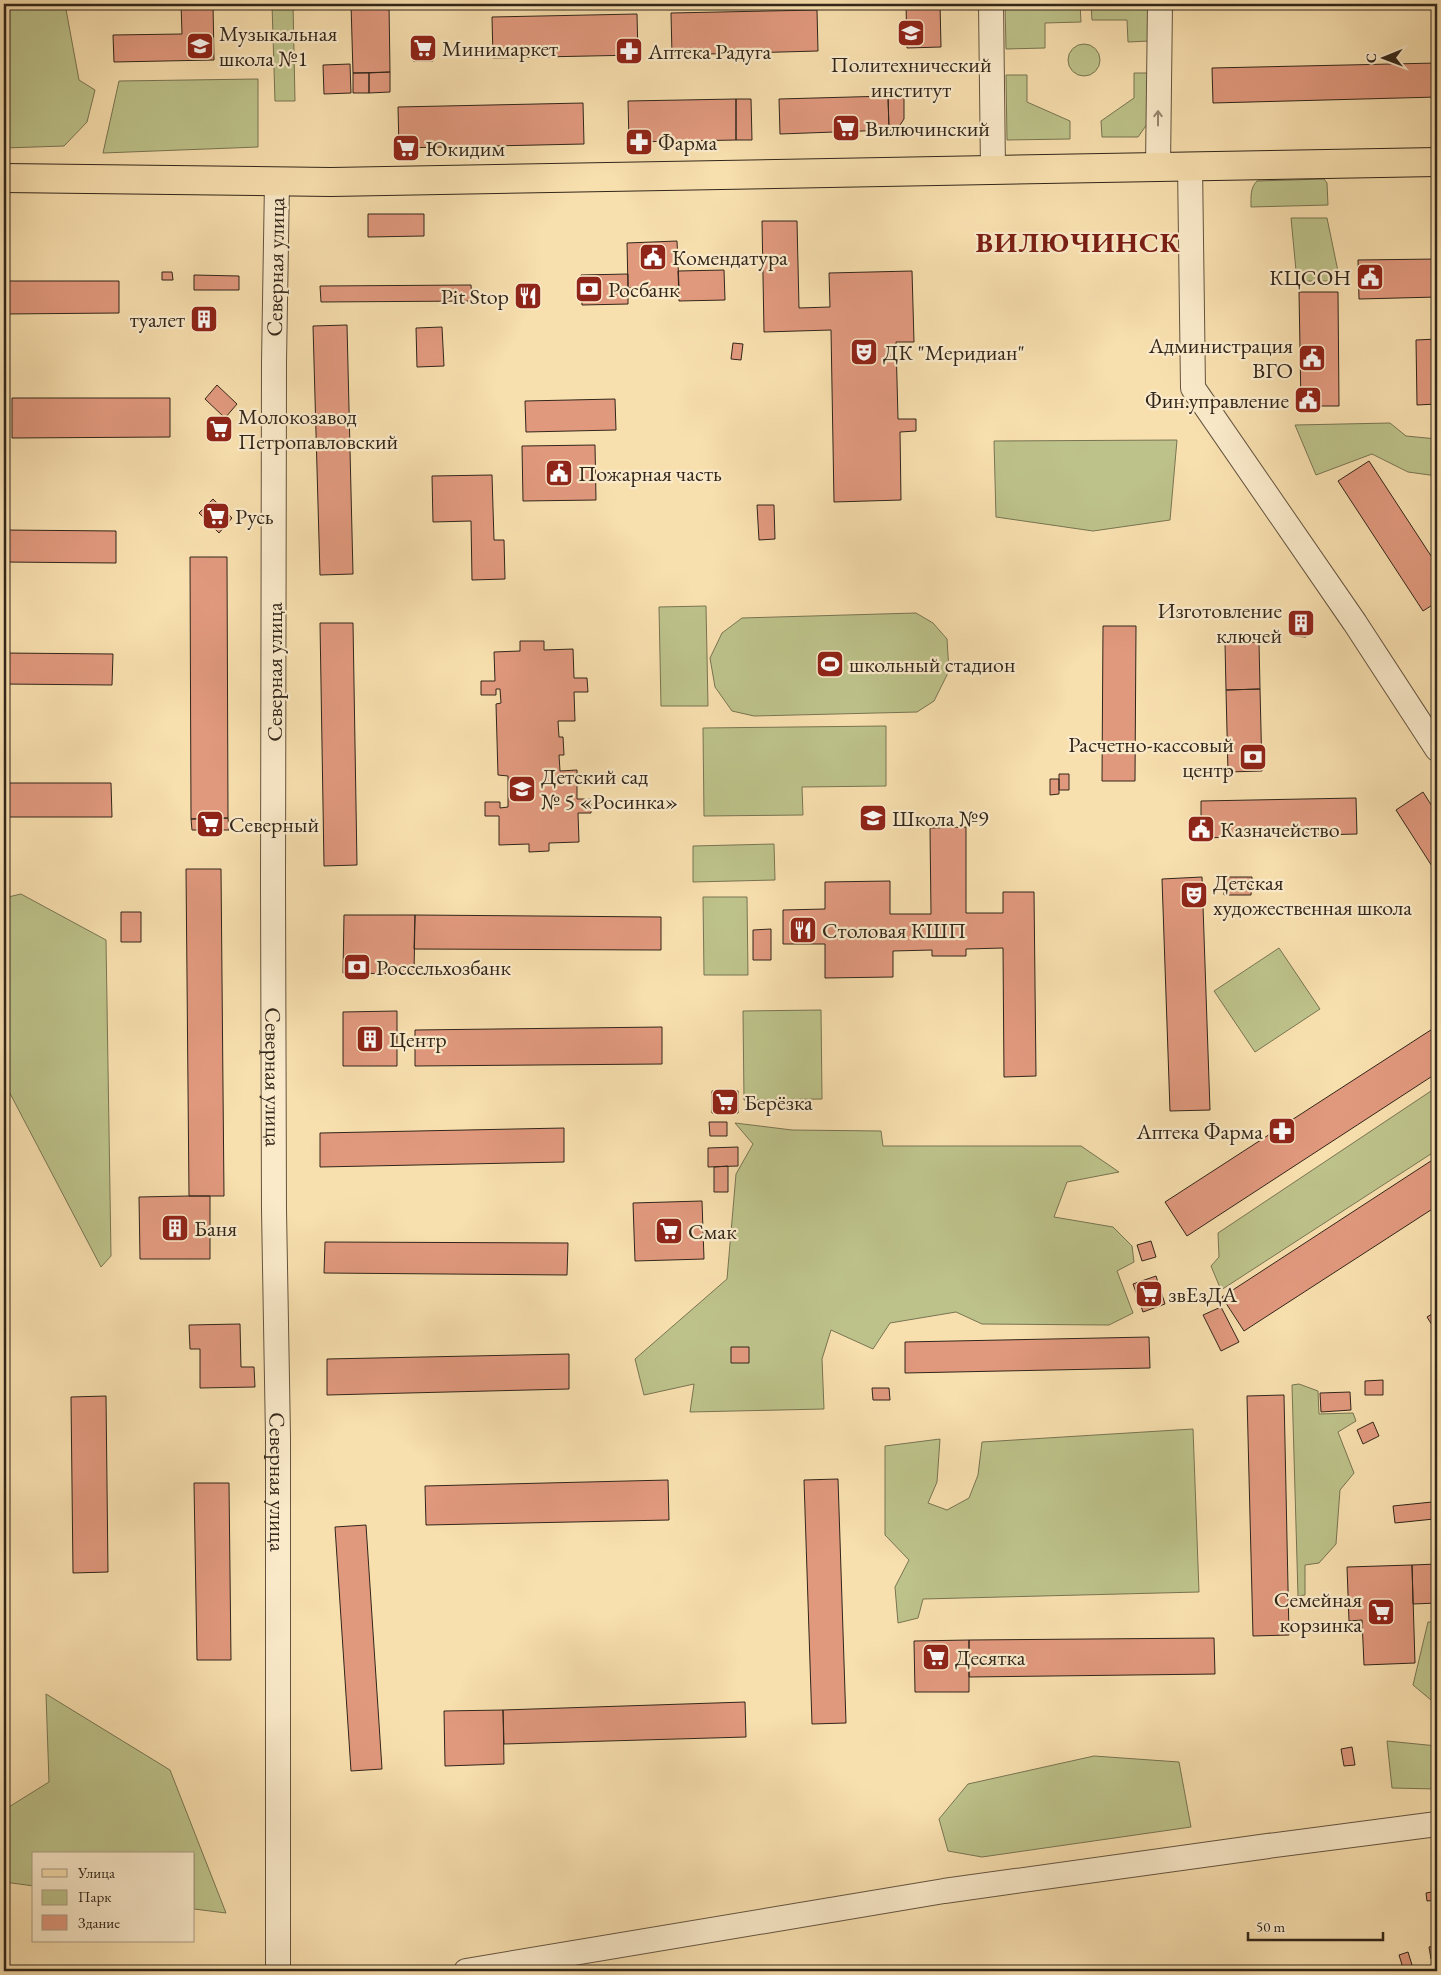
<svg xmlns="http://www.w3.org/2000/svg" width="1441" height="1975" font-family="'EB Garamond',serif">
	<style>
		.green { fill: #bdc28a; stroke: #787452 }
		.building { fill: #e1997e; stroke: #32261a }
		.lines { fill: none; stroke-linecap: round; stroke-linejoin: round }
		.minor-casing { stroke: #64543f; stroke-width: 26 }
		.major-casing { stroke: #32261a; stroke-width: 30 }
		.minor { stroke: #faeaca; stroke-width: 24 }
		.major { stroke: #f8dfae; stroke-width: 28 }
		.oneway { stroke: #968872 }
		.labels { text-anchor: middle; stroke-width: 4.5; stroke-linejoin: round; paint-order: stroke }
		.poi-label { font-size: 22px; fill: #32261a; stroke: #faeaca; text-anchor: start }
		.street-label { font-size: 22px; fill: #32261a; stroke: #faeaca }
		.district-label { font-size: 28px; font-weight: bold; letter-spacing: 1px; fill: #7a1f14; stroke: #faeaca }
	</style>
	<rect width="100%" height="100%" fill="#f8dfae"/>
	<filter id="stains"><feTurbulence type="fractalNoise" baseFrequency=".004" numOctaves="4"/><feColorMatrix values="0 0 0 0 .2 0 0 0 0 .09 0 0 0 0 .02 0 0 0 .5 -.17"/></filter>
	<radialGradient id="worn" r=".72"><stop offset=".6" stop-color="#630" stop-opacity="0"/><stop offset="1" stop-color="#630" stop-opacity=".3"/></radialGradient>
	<!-- green -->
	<path class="green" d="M4,4H65L79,80L95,90L87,122L64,146L4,148Z
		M272,4H293L295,101H275Z
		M1005,4H1080L1081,22L1045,23V48L1006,49Z
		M1091,4H1148L1149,41L1128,42L1127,20H1092Z
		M1068 60a16 16 0 1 1 32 0a16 16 0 1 1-32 0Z
		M1134,73H1149L1150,120L1138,137H1102L1101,121L1134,98Z
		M1006,75H1027V102L1070,121V139L1007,140Z
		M258,79V147L103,153L119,81Z
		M1324,179L1327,183L1328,205L1251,207C1251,197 1250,188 1257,181Z
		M1291,218H1327L1340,281H1297Z
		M1390,423L1406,436L1437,439V476L1408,472L1372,454L1316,475L1295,425Z
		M1177,440L1170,520L1093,531L996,517L994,441Z
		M706,606L708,706H661L659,607Z
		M916,613L933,623L947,639L949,671L934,701L917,712L754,716L732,711L715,687L710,658L722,633L742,618Z
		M886,726V786L802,787L803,815L704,816L703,728Z
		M774,844L775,880L693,882V846Z
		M21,894L106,940L111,1256L101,1267L4,1082V898Z
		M703,897H747L748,975H704Z
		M1279,948L1320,1009L1255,1052L1214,991Z
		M821,1010L822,1099L744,1100L743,1011Z
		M1437,1087V1150L1221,1290L1211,1266L1219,1257L1218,1233Z
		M735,1123L792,1130L881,1131L883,1146H1081L1119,1172L1067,1182L1054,1217L1113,1227L1132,1246L1134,1262L1117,1271L1133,1313L1109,1325L982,1324L956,1312L890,1323L873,1349L831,1330L822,1359L824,1409L690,1412L694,1384L644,1395L635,1359L727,1279L736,1174L753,1144Z
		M1299,1384L1318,1391L1319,1414L1353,1413L1356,1421L1338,1432L1354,1473L1340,1490L1336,1544L1319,1563L1305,1565V1595L1298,1596L1292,1385Z
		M1193,1429L1199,1592L923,1599L918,1618L898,1623L895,1587L909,1560L885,1535V1446L940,1439L937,1482L928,1503L947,1510L969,1498L978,1475L982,1442Z
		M1428,1622H1437V1705L1413,1685Z
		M46,1694L170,1770L226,1913L194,1909V1854H34V1886L4,1882V1810L49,1782Z
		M1387,1741L1437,1746V1789L1392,1788Z
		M1094,1756L1179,1762L1191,1827L982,1857L948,1851L939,1819L968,1784Z"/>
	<!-- building -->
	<path class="building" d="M181,4H213L214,60L114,62L113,35L182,34Z
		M351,4H389L390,72L353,73Z
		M906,4H940L941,47L907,48Z
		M817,10L818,51L672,55L671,13Z
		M637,14L638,55L493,58L492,17Z
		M414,36H433V61H413Z
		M1437,63V97L1213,103L1212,68Z
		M350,64L351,93L324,94L323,65Z
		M390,72V92L369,93V73Z
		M353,73H369V93H353Z
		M904,95V119L896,131L889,130L888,96Z
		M888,96L889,130L780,134L779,99Z
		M736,99V140L629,142L628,101Z
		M736,99H751L752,140H736Z
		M583,103L584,144L399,148L398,107Z
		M368,214H424V236L368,237Z
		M762,221H797L799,308L830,307L829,273L912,271L914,342H896L898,419H916V431L900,432L901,500L834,502L831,330L764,332Z
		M677,241L679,287L628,288L627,243Z
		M1437,259V297L1359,299L1358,260Z
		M724,270L725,300L679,301L678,271Z
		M162,272H172L173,280H162Z
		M628,274V304L582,305L581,275Z
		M194,275L239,276V290H194Z
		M4,281H119V313L4,314Z
		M471,285L472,301L321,302L320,286Z
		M522,292H534V299L522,300Z
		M1299,292H1338L1339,406H1301Z
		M347,325L353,574L320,575L313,326Z
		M442,327L444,366L417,367L416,328Z
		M1437,339V404L1417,405L1416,340Z
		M733,343L743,344L741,360L731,359Z
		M217,385L237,404L225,418L205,399Z
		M12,398H170V437L12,438Z
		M615,399L616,430L526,432L525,401Z
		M217,421L227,430L221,437L211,427Z
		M595,445L596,500L523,501L522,446Z
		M1369,461L1437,565V602L1423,611L1338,481Z
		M492,475L494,540H504L505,579L472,580L471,521L433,522L432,476Z
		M213,499L232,518L219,533L199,513Z
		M757,505H774L775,539L759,540Z
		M4,530L116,531V563L4,562Z
		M190,557H227L228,818L191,819Z
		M1296,617L1307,619L1306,630L1295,628Z
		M320,623H353L357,865L324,866Z
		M1103,626H1136L1135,781H1102Z
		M1295,628L1306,630V637L1294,636Z
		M520,641H544V650L573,649L574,678H587L588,692H574L575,721H558L559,737H563L564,755H559L560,771L577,770V799H591V813H578L579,842L549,843V851L529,852V844L499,845V816H485V802H500V808L508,807V776L498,775L496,704L501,703L500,689H496V695H481V681H495L494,652L520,651Z
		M1259,642L1260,689L1226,690L1225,643Z
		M4,653L113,654L112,685L4,684Z
		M1260,689L1262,771L1228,772L1226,690Z
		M1059,774H1069V790H1059Z
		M1050,779H1059V794L1050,795Z
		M4,783H111L112,817H4Z
		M1423,792L1437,814V874L1396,810Z
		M1356,798L1357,834L1201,838V801Z
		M228,818L229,830H192L191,819Z
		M966,827V913H1003V892H1034L1036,1076L1004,1077L1003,948L966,949V956H932V950L893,951V977L825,978V944H783V910L825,909V882L890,881V914H931L930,828Z
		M186,869H221L224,1196H189Z
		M1202,877L1210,1110L1170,1111L1162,879Z
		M1224,877H1252L1251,895H1224Z
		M121,912H141V942H121Z
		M344,915H415L414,974L343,973Z
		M415,915L661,917V950L414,949Z
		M771,929V960H753V930Z
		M397,1011V1066H343V1012Z
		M1437,1026V1073L1187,1236L1165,1202Z
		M662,1027V1064L415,1066V1030Z
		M712,1091H738V1113H712Z
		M709,1122H727V1136H710Z
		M564,1128V1162L320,1167V1133Z
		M738,1147V1166L708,1167V1148Z
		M1437,1157V1206L1244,1331L1222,1297Z
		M728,1166V1192H714V1167Z
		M189,1196H210V1259H140L139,1197Z
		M702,1201L704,1259L635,1261L633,1203Z
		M1151,1241L1156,1257L1142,1261L1137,1245Z
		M325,1242L568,1243L567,1275L324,1273Z
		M1156,1276L1165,1304L1143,1312L1133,1284Z
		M1221,1307L1239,1342L1221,1351L1203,1315Z
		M1437,1311V1333L1427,1317Z
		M240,1324L241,1367H254L255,1387L200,1388V1349H190L189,1325Z
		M1149,1337L1150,1368L905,1373V1342Z
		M731,1347H749V1363H731Z
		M569,1354V1389L327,1395V1359Z
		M1383,1380V1395H1365V1381Z
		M872,1388H889L890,1400H873Z
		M1350,1392L1351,1410L1321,1412L1320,1393Z
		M1284,1395L1289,1635L1253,1636L1247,1396Z
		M106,1396L108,1572L73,1573L71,1397Z
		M1373,1422L1379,1436L1363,1444L1357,1430Z
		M838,1479L846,1723L812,1724L804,1480Z
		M668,1480L669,1520L426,1525L425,1486Z
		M194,1483H229L231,1660H197Z
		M1432,1502L1434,1519L1395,1523L1393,1506Z
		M366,1525L382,1769L351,1771L335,1527Z
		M1437,1564V1603L1413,1604L1412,1565Z
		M1412,1565L1415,1663L1364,1665L1362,1620L1349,1621L1347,1567Z
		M1214,1638L1215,1674L969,1677V1640Z
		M969,1640V1692H915L914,1641Z
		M745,1702L746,1737L504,1744L503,1710Z
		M503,1710L504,1764L445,1766L444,1711Z
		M1352,1747L1355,1765L1344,1766L1341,1749Z
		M1437,1891V1900L1427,1901L1426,1893Z
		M1437,1945V1958L1431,1959L1429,1947Z
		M1408,1952L1412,1965L1403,1968L1399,1955Z"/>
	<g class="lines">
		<!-- minor casing -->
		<g class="minor-casing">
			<g id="minor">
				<path d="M991,4L993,169"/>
				<path d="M1190,165L1193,388L1355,623L1437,749"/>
				<path d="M1158,166L1160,4"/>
				<path id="s1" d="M277,182L274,362L273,883L274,1210L278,1437V1971"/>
				<path d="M466,1971L944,1891L1268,1846L1437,1824"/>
			</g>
		</g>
		<!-- major casing -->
		<g class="major-casing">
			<path id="major" d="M4,178L331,182L1437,162"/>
		</g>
		<!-- minor -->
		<use href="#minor" class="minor"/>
		<!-- major -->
		<use href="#major" class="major"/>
	</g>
	<!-- one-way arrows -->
	<defs><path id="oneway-shaft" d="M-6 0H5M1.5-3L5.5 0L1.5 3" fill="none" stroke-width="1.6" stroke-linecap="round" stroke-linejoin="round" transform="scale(1.25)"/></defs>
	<use class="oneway" href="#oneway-shaft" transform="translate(1158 118) rotate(-90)"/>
	<!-- icons -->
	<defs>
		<g id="university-square" transform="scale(1.4375)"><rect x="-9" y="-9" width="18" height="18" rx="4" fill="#8f2418" stroke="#faeaca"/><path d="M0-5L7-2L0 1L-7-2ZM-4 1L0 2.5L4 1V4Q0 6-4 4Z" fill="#fff"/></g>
		<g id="school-square" transform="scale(1.4375)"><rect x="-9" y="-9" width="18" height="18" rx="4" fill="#8f2418" stroke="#faeaca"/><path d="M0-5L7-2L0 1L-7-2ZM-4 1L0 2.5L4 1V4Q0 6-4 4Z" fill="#fff"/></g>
		<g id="supermarket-square" transform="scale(1.4375)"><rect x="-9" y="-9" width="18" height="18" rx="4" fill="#8f2418" stroke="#faeaca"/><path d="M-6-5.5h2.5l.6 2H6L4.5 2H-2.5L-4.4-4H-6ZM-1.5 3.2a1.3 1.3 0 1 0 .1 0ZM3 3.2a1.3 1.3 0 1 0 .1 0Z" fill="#fff"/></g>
		<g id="pharmacy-square" transform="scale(1.4375)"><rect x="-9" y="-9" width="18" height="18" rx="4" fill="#8f2418" stroke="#faeaca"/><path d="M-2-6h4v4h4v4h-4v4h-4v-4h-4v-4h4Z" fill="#fff"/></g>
		<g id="civic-square" transform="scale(1.4375)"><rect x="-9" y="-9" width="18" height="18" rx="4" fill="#8f2418" stroke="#faeaca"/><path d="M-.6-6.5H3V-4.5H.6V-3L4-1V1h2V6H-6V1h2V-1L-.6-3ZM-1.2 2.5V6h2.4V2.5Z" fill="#fff"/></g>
		<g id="bank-square" transform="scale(1.4375)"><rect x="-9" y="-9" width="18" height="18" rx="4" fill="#8f2418" stroke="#faeaca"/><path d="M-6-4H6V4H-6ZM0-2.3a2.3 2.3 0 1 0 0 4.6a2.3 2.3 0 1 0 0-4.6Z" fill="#fff"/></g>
		<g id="restaurant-square" transform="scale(1.4375)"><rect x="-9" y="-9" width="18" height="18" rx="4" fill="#8f2418" stroke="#faeaca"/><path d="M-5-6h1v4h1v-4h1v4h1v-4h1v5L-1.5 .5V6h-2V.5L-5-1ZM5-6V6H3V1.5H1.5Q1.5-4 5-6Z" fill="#fff"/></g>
		<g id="building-square" transform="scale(1.4375)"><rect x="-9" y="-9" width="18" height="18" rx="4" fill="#8f2418" stroke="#faeaca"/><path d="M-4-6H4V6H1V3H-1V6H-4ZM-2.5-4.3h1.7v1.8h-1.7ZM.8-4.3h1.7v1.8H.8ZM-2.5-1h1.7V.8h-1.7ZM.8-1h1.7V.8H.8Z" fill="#fff"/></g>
		<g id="theatre-square" transform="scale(1.4375)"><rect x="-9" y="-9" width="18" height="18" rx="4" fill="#8f2418" stroke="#faeaca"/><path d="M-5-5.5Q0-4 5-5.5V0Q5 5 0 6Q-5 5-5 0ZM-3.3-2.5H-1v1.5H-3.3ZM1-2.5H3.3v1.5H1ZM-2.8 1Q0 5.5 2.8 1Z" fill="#fff"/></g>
		<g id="stadium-square" transform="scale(1.4375)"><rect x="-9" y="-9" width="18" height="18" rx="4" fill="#8f2418" stroke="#faeaca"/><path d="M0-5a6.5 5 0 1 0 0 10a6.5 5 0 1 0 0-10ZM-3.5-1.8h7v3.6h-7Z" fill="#fff"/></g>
	</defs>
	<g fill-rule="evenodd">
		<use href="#university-square" x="911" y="33"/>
		<use href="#school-square" x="200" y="46"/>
		<use href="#supermarket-square" x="423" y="48"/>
		<use href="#pharmacy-square" x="629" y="51"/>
		<use href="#supermarket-square" x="846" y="128"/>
		<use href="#pharmacy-square" x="639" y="142"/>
		<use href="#supermarket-square" x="406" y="148"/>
		<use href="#civic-square" x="653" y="257"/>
		<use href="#civic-square" x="1370" y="277"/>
		<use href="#bank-square" x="589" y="289"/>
		<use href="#restaurant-square" x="528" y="296"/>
		<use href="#building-square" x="204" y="319"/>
		<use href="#theatre-square" x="864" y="352"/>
		<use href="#civic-square" x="1312" y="358"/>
		<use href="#civic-square" x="1308" y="400"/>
		<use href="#supermarket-square" x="219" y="429"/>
		<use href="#civic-square" x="559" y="473"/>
		<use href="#supermarket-square" x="216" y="516"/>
		<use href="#building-square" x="1301" y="623"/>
		<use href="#stadium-square" x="830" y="664"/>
		<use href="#bank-square" x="1253" y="757"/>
		<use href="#school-square" x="522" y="789"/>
		<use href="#school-square" x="873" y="818"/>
		<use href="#supermarket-square" x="210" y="824"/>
		<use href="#civic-square" x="1201" y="829"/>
		<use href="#theatre-square" x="1194" y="895"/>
		<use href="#restaurant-square" x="803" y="930"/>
		<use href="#bank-square" x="357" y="967"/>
		<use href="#building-square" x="370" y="1039"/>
		<use href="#supermarket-square" x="725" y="1102"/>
		<use href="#pharmacy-square" x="1282" y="1131"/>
		<use href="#building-square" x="175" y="1228"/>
		<use href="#supermarket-square" x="669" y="1231"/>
		<use href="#supermarket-square" x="1149" y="1294"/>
		<use href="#supermarket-square" x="1381" y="1612"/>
		<use href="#supermarket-square" x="936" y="1657"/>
	</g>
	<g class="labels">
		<!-- poi labels -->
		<g class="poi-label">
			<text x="219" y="41">Музыкальная<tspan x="219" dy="25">школа №1</tspan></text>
			<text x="442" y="56">Минимаркет</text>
			<text x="648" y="59">Аптека Радуга</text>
			<text x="911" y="72" text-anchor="middle">Политехнический<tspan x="911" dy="25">институт</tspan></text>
			<text x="865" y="136">Вилючинский</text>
			<text x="658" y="150">Фарма</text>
			<text x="425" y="156">Юкидим</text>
			<text x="672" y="265">Комендатура</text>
			<text x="1351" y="285" text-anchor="end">КЦСОН</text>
			<text x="608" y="297">Росбанк</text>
			<text x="509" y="304" text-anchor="end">Pit Stop</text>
			<text x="185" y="327" text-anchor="end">туалет</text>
			<text x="1293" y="353" text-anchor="end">Администрация<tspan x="1293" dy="25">ВГО</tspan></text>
			<text x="883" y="360">ДК "Меридиан"</text>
			<text x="1289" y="408" text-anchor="end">Фин.управление</text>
			<text x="238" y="424">Молокозавод<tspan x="238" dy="25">Петропавловский</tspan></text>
			<text x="578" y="481">Пожарная часть</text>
			<text x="235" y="524">Русь</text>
			<text x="1282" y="618" text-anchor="end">Изготовление<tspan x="1282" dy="25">ключей</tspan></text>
			<text x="849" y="672">школьный стадион</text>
			<text x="1234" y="752" text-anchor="end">Расчетно-кассовый<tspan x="1234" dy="25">центр</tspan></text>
			<text x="541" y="784">Детский сад<tspan x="541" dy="25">№ 5 «Росинка»</tspan></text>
			<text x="892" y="826">Школа №9</text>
			<text x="229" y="832">Северный</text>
			<text x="1220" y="837">Казначейство</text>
			<text x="1213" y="890">Детская<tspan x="1213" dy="25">художественная школа</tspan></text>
			<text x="822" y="938">Столовая КШП</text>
			<text x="376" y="975">Россельхозбанк</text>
			<text x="389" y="1047">Центр</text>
			<text x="744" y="1110">Берёзка</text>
			<text x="1263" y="1139" text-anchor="end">Аптека Фарма</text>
			<text x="194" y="1236">Баня</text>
			<text x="688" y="1239">Смак</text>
			<text x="1168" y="1302">звЕзДА</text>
			<text x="1362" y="1607" text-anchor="end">Семейная<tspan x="1362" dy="25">корзинка</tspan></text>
			<text x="955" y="1665">Десятка</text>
		</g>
		<!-- street labels -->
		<g class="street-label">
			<text transform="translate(275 267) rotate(-89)" y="8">Северная улица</text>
			<text transform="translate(274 672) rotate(-90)" y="8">Северная улица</text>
			<text dy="8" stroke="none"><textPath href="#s1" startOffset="895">Северная улица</textPath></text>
			<text dy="8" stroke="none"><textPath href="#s1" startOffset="1300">Северная улица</textPath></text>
		</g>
		<!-- district labels -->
		<g class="district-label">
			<text x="1078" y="252">ВИЛЮЧИНСК</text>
		</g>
	</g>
	<!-- margin -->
	<rect width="1441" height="1975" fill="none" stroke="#f8dfae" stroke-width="20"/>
	<rect x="5" y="5" width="1431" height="1965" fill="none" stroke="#32261a" stroke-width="2.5"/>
	<rect x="10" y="10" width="1421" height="1955" fill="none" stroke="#32261a"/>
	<!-- legend -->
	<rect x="32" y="1852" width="162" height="90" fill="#faeaca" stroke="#aa9c84"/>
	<rect x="42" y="1869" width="25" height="8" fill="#f8dfae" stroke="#aa9c84"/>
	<text x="78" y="1878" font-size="15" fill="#32261a">Улица</text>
	<rect x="42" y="1890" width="25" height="15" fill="#bdc28a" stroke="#aa9c84"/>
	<text x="78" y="1902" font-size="15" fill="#32261a">Парк</text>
	<rect x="42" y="1915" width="25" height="15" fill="#e1997e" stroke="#aa9c84"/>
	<text x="78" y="1928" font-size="15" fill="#32261a">Здание</text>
	<!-- north arrow -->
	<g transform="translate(1384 58) rotate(269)" stroke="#faeaca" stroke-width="4" paint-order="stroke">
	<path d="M0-4L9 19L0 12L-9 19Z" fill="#32261a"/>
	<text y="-8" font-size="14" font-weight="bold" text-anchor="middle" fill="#32261a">С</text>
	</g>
	<!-- scale -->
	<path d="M1248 1932v8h135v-8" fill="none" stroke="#32261a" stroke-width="2.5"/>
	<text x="1256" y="1932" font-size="15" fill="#32261a" stroke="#faeaca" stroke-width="4" paint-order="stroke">50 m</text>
	<rect width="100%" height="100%" filter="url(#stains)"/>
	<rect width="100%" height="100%" fill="url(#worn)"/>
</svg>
